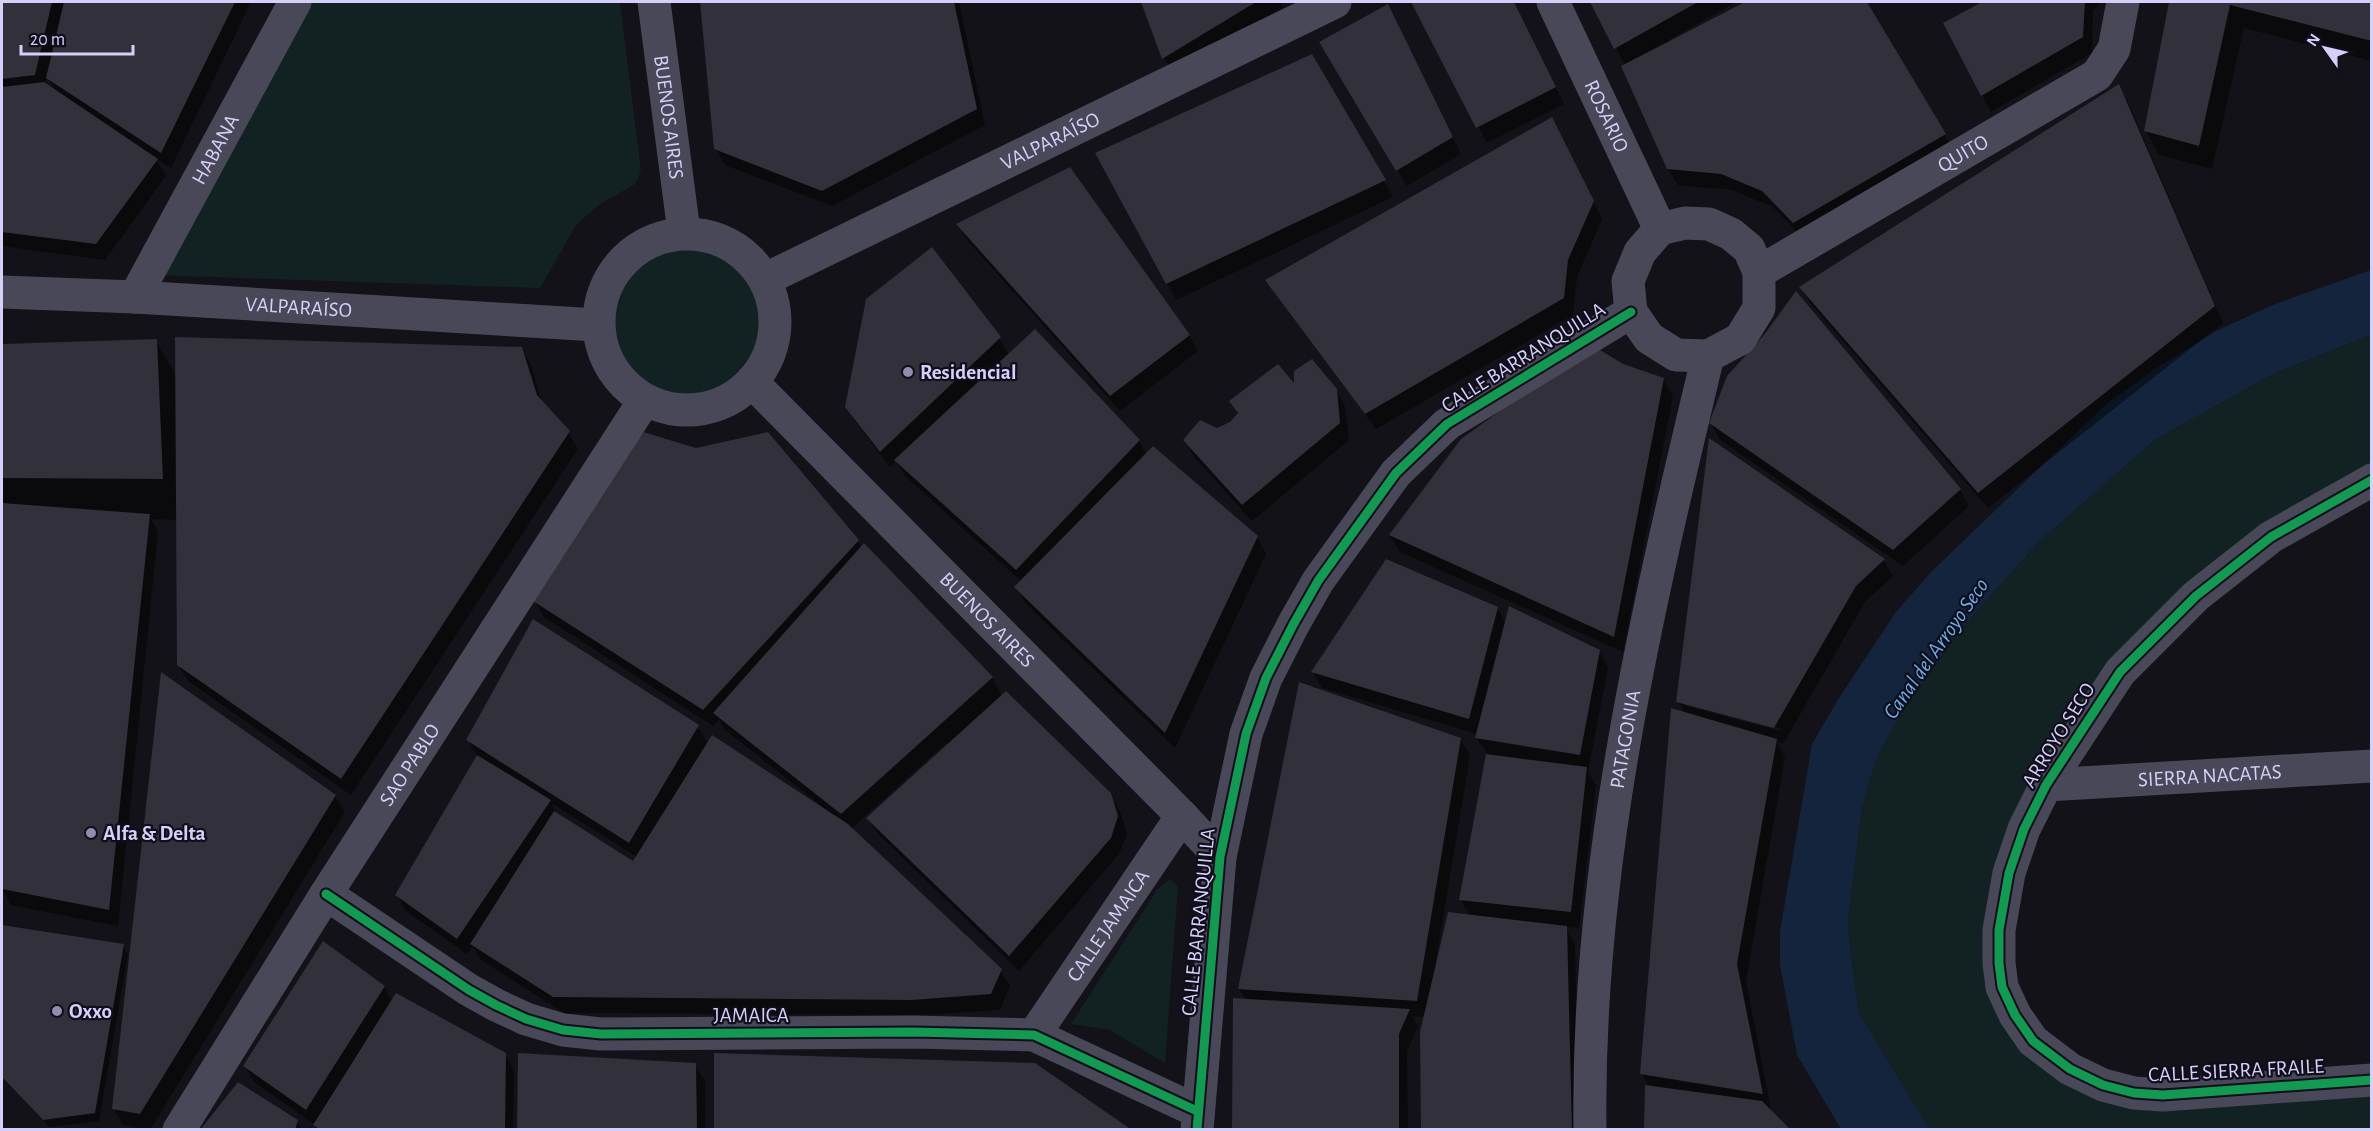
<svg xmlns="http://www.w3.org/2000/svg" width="2373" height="1131" font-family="'Alegreya Sans',sans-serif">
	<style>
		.green { fill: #122223 }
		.water { fill: #14243c }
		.shadow { fill: #0007; fill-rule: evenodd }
		.building { fill: #31303b }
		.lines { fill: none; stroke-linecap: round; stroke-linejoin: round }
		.minor { stroke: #484858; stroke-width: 33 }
		.cycleway-casing { stroke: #110e1c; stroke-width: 13 }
		.cycleway { stroke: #139951; stroke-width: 9 }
		.poi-dot { fill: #908eaa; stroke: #110e1c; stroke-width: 2 }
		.labels { text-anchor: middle; stroke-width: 4.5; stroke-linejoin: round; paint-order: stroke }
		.street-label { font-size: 21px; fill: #d4d0f9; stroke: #110e1c }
		.poi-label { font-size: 21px; font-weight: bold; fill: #d4d0f9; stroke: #110e1c; text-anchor: start }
		.water-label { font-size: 22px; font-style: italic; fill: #6bb0eb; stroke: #110e1c }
	</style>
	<rect width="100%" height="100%" fill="#131218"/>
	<!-- green -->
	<path class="green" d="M311,2H620L641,171L635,184L600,204L576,225L540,288L152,275Z
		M599 322a88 88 0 1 1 176 0a88 88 0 1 1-176 0Z
		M2371,335V480L2120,672L2009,873L2015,1015L2103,1085L2371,1080V1129H1929L1859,1013L1852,964L1848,923L1862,807L1877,757L1907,705L1963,626L2040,541L2156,439L2275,373Z
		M1170,879L1178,887L1165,1063L1110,1030L1071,1024L1157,890Z"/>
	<!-- water -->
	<path class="water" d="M2371,270V335L2275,373L2156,439L2040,541L1963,626L1907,705L1877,757L1862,807L1848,923L1852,964L1859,1013L1929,1129H1841L1797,1055L1780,965V931L1812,744L1839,698L1896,612L1932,571L2106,404L2153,370L2216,331L2275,304Z"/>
	<!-- shadow -->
	<path class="shadow" d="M2,2H251L171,168L155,158L166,176L105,260L2,246ZM47,76L50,82L56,92L45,85Z
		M701,2H959L985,125L832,206L725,165L715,148Z
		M1143,2H1280L1283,7L1173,74L1164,58Z
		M1413,2H1514L1564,104L1487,143Z
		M1592,2H1736L1669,40L1670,42L1748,2H1865L1954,151L1803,238L1773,207L1732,190L1678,185L1668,169L1625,65Z
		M1985,2H2101L2093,11L2092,53L1991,112L1945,24Z
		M2170,2H2372V61L2244,28L2212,169L2159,155L2146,131Z
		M1388,6L1461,154L1407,186L1321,42Z
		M1312,56L1393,197L1176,300L1097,153Z
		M2119,86L2128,102L2223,323L1988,508L1810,303L1801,287Z
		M1561,135L1602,219L1577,277L1573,315L1376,429L1277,296L1267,280Z
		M958,225L1189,335L1198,351L1120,411L967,240Z
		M999,338L1009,355L1139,441L1147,455L1257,537L1266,554L1175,748L1026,604L1016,587L1022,582L905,476L896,461L890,467L856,423L846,406Z
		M156,341L177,377L521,348L531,365L542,404L568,432L578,449L351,795L188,681L178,665V520L151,519L158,532L118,926L11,905L2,888V346Z
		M1623,365L1663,379L1673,396L1623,652L1400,552L1390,536Z
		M1296,387L1336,390L1345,407L1349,440L1252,521L1194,457L1185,440L1231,423L1238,414L1231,401Z
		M1711,423L1960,490L1969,506L1903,566L1720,440Z
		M858,541L862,548L992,678L1002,696L1110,794L1120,811L1127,834L1119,854L1019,971L878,834L868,818L948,745L946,743L851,829L1000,970L1010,986L1000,1010L922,1015L564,1013L481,960L473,946L467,954L406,911L397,895L478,757L468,740L533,621L698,727L708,744L823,810L824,808L724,729L719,719L713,726L544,617L535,601ZM551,803L637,857L633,863L557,814Z
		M1883,560L1893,576L1865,602L1783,744L1777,742L1785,757L1746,981L1771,1109L1649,1087L1642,1074L1685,714L1678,701ZM1687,703L1781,729L1780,731L1687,706Z
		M1497,608L1506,623L1599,651L1608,668L1588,772L1596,785L1579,928L1565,927L1575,944L1580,1130H1423L1425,1017L1412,1016L1418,1026L1407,1051L1408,1130H1234L1246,1001L1239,989L1460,739L1470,755L1436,961H1438L1470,916L1461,900L1488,754L1476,738L1477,734L1322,688L1313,672Z
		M335,796L345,812L150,1130L123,1125L114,1109Z
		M2,927L123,946L128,954L99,1121L49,1127L6,1082L2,1075Z
		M384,987L392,1001L505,1054L514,1071L513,1130H317L314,1124L254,1082L245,1066Z
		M695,1065L705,1081V1130H518Z
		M297,1121L302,1130H202Z"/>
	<!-- building -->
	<path class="building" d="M2,2H52L35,75L2,79Z
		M64,2H235L161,153L46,78Z
		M700,2H954L977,109L822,191L714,149Z
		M1141,2H1256L1162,59Z
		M1411,2H1514L1556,87L1476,128Z
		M1590,2H1698L1614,49Z
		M1745,2H1867L1946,134L1793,223L1762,191L1721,174L1667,169L1621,66Z
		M1982,2H2085L2083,37L1981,96L1943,23Z
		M2169,2H2372V41L2230,5L2199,146L2144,131Z
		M1388,4L1453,137L1396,171L1319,42Z
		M1312,54L1386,180L1166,284L1095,153Z
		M44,82L158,159L96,244L2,232V87Z
		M2119,84L2215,306L1978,493L1799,287Z
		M1552,117L1594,201L1568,260L1564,298L1365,414L1265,280Z
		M1070,167L1190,335L1110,396L956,224Z
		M932,247L1001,337L880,452L845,407L866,299Z
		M1796,291L1961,489L1893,550L1709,423L1727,376L1764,335Z
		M1035,329L1140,440L1016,570L894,460Z
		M175,337L522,347L537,395L570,431L341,779L177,665Z
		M157,339L163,479L2,478V344Z
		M1592,345L1623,364L1664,378L1614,637L1389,535L1461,439Z
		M1312,359L1337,389L1340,423L1242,505L1183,440L1200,420L1217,428L1230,422L1238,413L1229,401L1278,364L1294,383V371Z
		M640,431L696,448L768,432L859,540L703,710L533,601Z
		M1709,438L1885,559L1856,586L1774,728L1676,702Z
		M1153,446L1258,536L1165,733L1014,587Z
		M2,503L150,514L109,910L2,889Z
		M864,543L993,677L841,814L713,713Z
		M1386,559L1498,607L1469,719L1311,672Z
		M1509,606L1600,650L1580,755L1475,738Z
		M533,619L699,725L629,843L466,740Z
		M161,672L336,795L140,1114L112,1109Z
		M1299,682L1461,738L1417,1001L1238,989Z
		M1006,691L1111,793L1118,816L1111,838L1009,956L866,818Z
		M1671,708L1777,739L1737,964L1763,1094L1640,1074Z
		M712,735L848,824L1002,969L991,994L912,1000L553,997L470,944L554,811L633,861Z
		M1486,754L1587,767L1571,912L1459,900Z
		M477,755L551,800L457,939L395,895Z
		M1448,912L1567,926L1572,1130H1421L1420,1032Z
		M2,925L124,944L95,1113L43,1120L2,1077Z
		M323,941L385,986L306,1110L243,1066Z
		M396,993L506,1053L505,1130H321L313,1125Z
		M1233,998L1410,1009L1399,1034V1130H1232Z
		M518,1053L696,1063L697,1130H517Z
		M714,1053L1035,1063L1132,1130H714Z
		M238,1082L298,1120L295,1130H200Z
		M1645,1085L1762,1101L1791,1130H1644Z"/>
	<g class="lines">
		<!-- minor -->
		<g class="minor">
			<path id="s1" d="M654,2L684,232"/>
			<path id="s2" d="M1553,2L1660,229"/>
			<path d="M1685,223L1709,224L1731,234L1749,249L1759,272V308L1740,339L1708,356L1676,355L1649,338L1631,312L1628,281L1640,252L1660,229Z"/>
			<circle cx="687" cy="322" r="88"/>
			<path id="s3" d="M1759,272L2097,75L2114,49L2123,2"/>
			<path id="s4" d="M766,279L1335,2"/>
			<path id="s5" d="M2,292L135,297L597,325"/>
			<path id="s6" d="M135,297L295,2"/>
			<path id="s7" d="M753,383L1182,816L1220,857"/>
			<path d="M2372,480L2271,537L2196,596L2120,672L2046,785L2024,829L2009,873L1999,930V963L2002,987L2015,1015L2033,1041L2070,1069L2103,1085L2134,1093L2163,1095L2372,1080"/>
			<path id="s8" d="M2046,785L2372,766"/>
			<path d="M326,894L469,990L496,1005L526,1019L563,1030L601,1034L914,1032L1034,1035L1197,1111"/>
			<path id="s9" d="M1034,1035L1182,816"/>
			<path id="s10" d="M179,1130L326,894L644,401"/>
			<path d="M1197,1130L1220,857L1246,734L1266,678L1293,625L1318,581L1396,473L1447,424L1631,312"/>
			<path id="s11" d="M1590,1130C1586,867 1647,610 1708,356"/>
		</g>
		<!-- cycleway casing -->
		<g class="cycleway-casing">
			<path id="cycleway" d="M2372,480L2271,537L2196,596L2120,672L2046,785L2024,829L2009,873L1999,930V963L2002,987L2015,1015L2033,1041L2070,1069L2103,1085L2134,1093L2163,1095L2372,1080
				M326,894L469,990L496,1005L526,1019L563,1030L601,1034L914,1032L1034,1035L1197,1111
				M1197,1130L1220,857L1246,734L1266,678L1293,625L1318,581L1396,473L1447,424L1631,312"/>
		</g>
		<!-- cycleway -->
		<use href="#cycleway" class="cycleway"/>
	</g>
	<!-- markers -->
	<g class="poi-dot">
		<circle cx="908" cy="372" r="6"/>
		<circle cx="91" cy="833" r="6"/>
		<circle cx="57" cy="1011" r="6"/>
	</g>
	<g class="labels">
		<!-- street labels -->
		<g class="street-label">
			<text dy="7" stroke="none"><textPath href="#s2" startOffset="126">ROSARIO</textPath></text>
			<text dy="7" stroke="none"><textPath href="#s1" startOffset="116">BUENOS AIRES</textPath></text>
			<text dy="7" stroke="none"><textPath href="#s4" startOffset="316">VALPARAÍSO</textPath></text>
			<text dy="7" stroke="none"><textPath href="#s6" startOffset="168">HABANA</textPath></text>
			<text dy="7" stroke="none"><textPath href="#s3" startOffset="236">QUITO</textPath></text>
			<text dy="7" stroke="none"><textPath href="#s5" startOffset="297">VALPARAÍSO</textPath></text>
			<text transform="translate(1523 357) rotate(-32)" y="7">CALLE BARRANQUILLA</text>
			<text dy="7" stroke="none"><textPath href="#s7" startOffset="333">BUENOS AIRES</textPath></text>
			<text transform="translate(2058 735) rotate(-58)" y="7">ARROYO SECO</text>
			<text dy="7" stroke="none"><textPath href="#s11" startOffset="393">PATAGONIA</textPath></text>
			<text dy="7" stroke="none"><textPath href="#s10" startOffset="432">SAO PABLO</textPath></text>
			<text dy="7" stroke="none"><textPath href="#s8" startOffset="164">SIERRA NACATAS</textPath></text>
			<text transform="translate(1198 922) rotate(-84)" y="7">CALLE BARRANQUILLA</text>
			<text dy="7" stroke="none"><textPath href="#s9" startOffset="132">CALLE JAMAICA</textPath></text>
			<text x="751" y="1022">JAMAICA</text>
			<text transform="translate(2236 1070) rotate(-3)" y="7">CALLE SIERRA FRAILE</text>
		</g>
		<!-- poi labels -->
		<g class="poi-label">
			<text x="920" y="379">Residencial</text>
			<text x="103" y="840">Alfa &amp; Delta</text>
			<text x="69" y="1018">Oxxo</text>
		</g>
		<!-- water labels -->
		<g class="water-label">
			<text transform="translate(1935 648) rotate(-55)" y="8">Canal del Arroyo Seco</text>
		</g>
	</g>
	<!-- border -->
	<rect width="2373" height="1131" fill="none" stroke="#d4d0f9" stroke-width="6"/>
	<!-- north arrow -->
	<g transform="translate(2325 48) rotate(304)" stroke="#110e1c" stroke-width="4.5" paint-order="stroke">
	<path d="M0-4.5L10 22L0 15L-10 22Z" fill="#d4d0f9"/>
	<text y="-9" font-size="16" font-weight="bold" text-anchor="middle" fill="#d4d0f9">N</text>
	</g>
	<!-- scale -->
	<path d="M21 45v9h112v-9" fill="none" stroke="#d4d0f9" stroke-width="3"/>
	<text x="30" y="45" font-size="18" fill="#d4d0f9" stroke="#110e1c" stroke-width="4.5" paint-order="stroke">20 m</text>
</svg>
